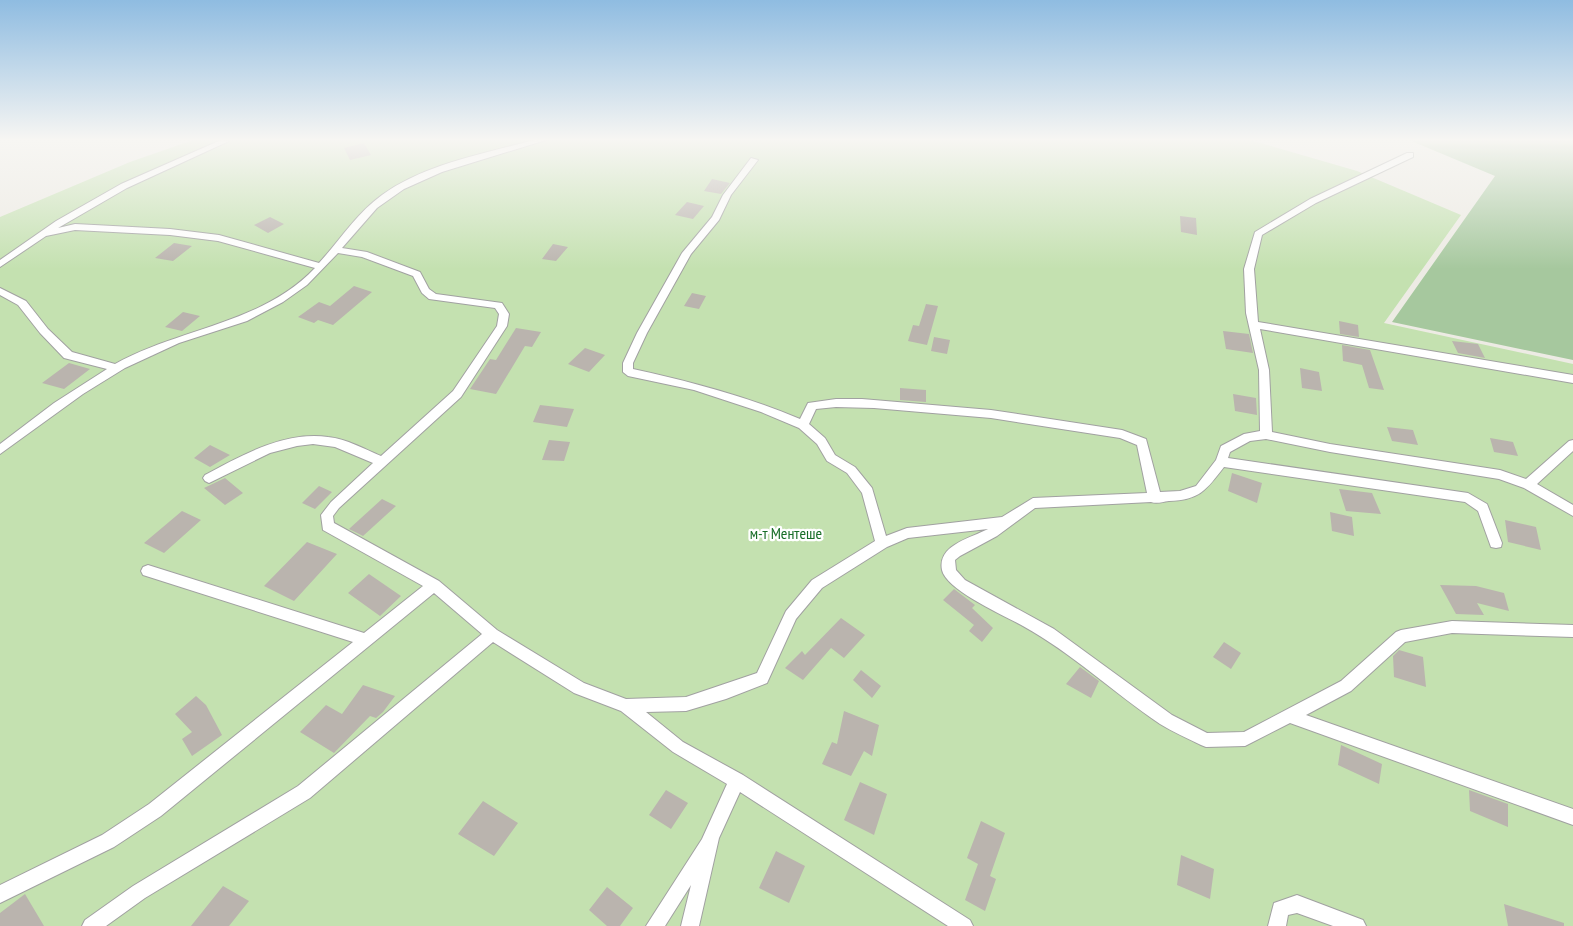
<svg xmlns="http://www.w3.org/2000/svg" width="1573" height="926" font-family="'PT Sans Narrow',sans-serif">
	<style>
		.grass { fill: #c4e1b0 }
		.forest { fill: #a6c89e }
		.building { fill: #bab4ae }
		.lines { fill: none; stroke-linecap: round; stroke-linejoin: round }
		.street-casing { stroke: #a1a1a1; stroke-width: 2 }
		.street { fill: #fff; fill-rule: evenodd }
		.labels { text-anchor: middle; stroke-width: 4.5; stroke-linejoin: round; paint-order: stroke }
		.park-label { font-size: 16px; fill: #196e28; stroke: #fff }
	</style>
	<rect width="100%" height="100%" fill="#edebe4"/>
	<!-- grass -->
	<path class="grass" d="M193,140H1250L1357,171L1461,215L1384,323L1573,364V926H0V217L130,162Z"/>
	<!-- forest -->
	<path class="forest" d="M1409,140H1573V360L1392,322L1495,176Z"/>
	<!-- building -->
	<path class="building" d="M364,143L371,155L350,160L344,148Z
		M712,179L730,183L721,194L704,191Z
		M687,202L704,206L693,219L675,215Z
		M1180,216L1196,218L1197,235L1181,232Z
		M270,217L284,224L268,233L254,225Z
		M174,243L192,246L173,261L155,258Z
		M553,244L568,247L556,261L542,259Z
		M354,286L372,292L333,325L318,320L314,323L298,317L319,302L330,306Z
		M692,293L706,296L699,309L684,306Z
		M926,304L938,306L927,345L908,341L913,325L919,326Z
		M183,312L200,316L182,331L165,327Z
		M1339,321L1358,325L1359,337L1340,334Z
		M516,328L541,332L532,347L525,346L496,394L470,389L490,359L496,360Z
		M1223,331L1249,334L1253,353L1226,349Z
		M934,337L950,340L947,354L931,351Z
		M1452,341L1478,344L1485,358L1458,353Z
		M1342,345L1370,350L1384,390L1369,388L1362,365L1343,361Z
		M585,348L605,355L589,372L568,364Z
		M69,363L90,369L64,389L42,383Z
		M1300,368L1319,372L1322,391L1302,388Z
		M900,388L926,390V402L900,400Z
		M1233,394L1256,398L1257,415L1235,411Z
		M540,405L574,409L567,427L533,422Z
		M1387,427L1413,430L1418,445L1392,441Z
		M1490,438L1513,442L1518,456L1494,452Z
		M549,440L570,442L564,461L542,460Z
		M210,445L230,455L210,467L194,458Z
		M1232,473L1262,483L1257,503L1228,491Z
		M225,478L243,493L225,505L204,488Z
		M319,486L332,492L315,509L302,503Z
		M1339,489L1372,493L1381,514L1346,511Z
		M382,499L396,506L363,536L349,529Z
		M182,511L201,520L164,553L144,543Z
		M1330,512L1352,517L1354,536L1332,531Z
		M1505,520L1536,527L1541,550L1508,542Z
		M307,542L337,554L294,601L264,586Z
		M369,574L401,596L380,616L348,593Z
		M1440,585L1476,586L1504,593L1509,611L1477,603L1484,615L1456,614Z
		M954,589L975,605L972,608L993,628L982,642L969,631L974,625L943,600Z
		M841,618L865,635L844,658L831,648L803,680L785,668L802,651L805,655Z
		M1224,642L1241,653L1231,669L1213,657Z
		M1399,650L1423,657L1426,687L1394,677L1393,656Z
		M1080,667L1099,681L1091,698L1066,684Z
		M861,670L881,686L872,698L853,680Z
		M363,685L395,696L383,712L376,718L370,716L334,753L300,732L326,705L342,714Z
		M196,696L206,705L222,735L192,756L182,739L192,732L175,714Z
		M844,711L879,725L872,756L864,751L851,776L822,764L832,742L837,744Z
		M1341,745L1382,764L1379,784L1338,765Z
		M860,782L887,794L874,835L844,820Z
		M666,790L688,803L671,829L649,815Z
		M1469,790L1508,804V827L1470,811Z
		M483,801L518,823L494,856L458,834Z
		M981,821L1005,833L990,876L996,879L985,911L965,900L978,864L967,858Z
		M776,851L805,866L789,903L759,888Z
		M1181,855L1214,869L1210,899L1177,885Z
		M223,886L249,901L229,926H191Z
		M607,887L633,908L620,926H607L589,910Z
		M25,894L44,926H0V913Z
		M1504,904L1564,923V926H1508Z"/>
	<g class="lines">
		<!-- street casing -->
		<g class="street-casing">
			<path id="street" d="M221,140L229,141L127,188L58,228L75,224L170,229L219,235L319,263C340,240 357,213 382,195C425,164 483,154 534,140H546L442,172L404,189L377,208L342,248L367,252L420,272L429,289L436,294L502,303L509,314L507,326L461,397L339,508L333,516L334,523L439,581L497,630L584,683L626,699L686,697L757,673L786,611L812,580L875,541L862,493L847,473L827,461L817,444L799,428L761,412L694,390L628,376L623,372V363L637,333L682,253L712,217L723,195L751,158L758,160L731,195L719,220L691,254L647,333L633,363V369C692,382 745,396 800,419L808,403L836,399H862L991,410L1122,430L1146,439L1160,492L1180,491L1196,486L1216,460L1221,446L1244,434L1260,431L1259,370L1246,313L1244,269L1255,232L1310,199L1407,153H1413V157L1316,203L1262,235L1254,269L1258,322L1573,375V383L1260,329L1269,370L1272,432L1330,444L1500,470L1526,479L1569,441L1573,440V451L1537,484L1573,505V516L1524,488L1499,479L1330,452L1266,439L1250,441L1230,452L1228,458L1468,493L1487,504L1502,543L1501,547L1496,548L1491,547L1478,511L1465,502L1224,467C1206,490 1200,500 1169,501C1162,502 1157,504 1151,502L1035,508L997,536L960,556L955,560L956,570L965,580L1054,629L1172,715L1207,733L1244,732L1341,681L1396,632L1401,630L1452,621L1573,625V637L1452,633L1405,642L1351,691L1306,715L1573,809V825L1290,723L1245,746L1206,747L1201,745C1187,738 1173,732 1160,724C1114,693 1072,653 1023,626C1005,616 946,590 942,570C937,545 971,538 988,529L908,538L887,547L822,588L796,619L767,683L726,699L686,711L646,712L683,742L743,775L970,920L973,926H948L740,792L719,838L699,926H681L691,885L665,926H646L702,839L727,784L673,752L621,711L574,693L493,642L310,798L145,898L106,926H82L85,920L133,886L298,786L482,634L434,593L161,816L114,847L0,903V885L102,835L149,804L353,642L143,575L141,571L143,567L148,565L364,633L423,586L323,530L321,515L331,502L373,463L335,447L313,444L297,446L270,453L209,483L205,481L203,478L205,475C242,455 285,431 328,437C347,439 364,449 381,456L453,391L497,326L499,314L495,308L429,299L422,293L413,276L362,257L338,253L307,285L283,302L247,321L179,343L125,368L83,394L0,454V444L54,403L107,369L64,358L40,333L18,305L0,295V288L26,301L48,329L72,352L115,364C180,328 262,324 315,268L218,241L170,235L75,230L46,236L0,267V260L56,221L121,184ZM836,407L874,408L991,418L1120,438L1137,445L1147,493L1033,498L1002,517L907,528L886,536L872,488L855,467L835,455L825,438L809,424L816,409Z
				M1297,895L1363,920L1366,926H1333L1297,913L1288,915L1286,926H1268L1274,903Z"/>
		</g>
		<!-- street -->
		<use href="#street" class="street"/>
	</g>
	<!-- sky -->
	<linearGradient id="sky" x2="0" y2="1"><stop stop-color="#8fbce1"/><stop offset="0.52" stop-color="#f7f6f3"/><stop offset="1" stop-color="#f7f6f3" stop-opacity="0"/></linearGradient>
	<rect width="1573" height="269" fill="url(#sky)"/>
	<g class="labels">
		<!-- park labels -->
		<g class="park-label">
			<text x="786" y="539">м-т Ментeше</text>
		</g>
	</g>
</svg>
